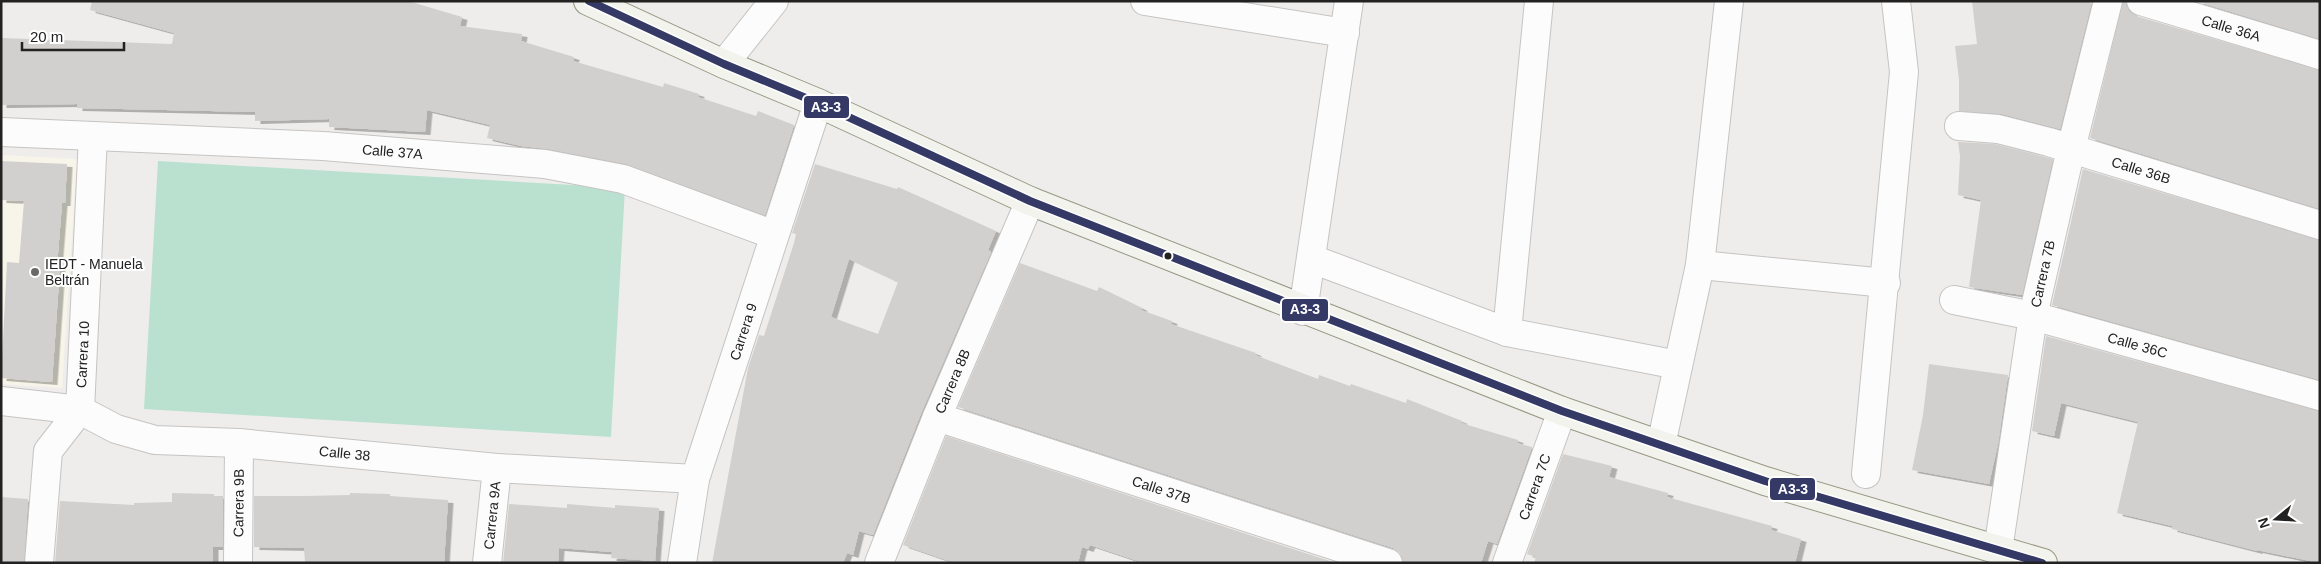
<svg xmlns="http://www.w3.org/2000/svg" width="2321" height="564" font-family="Arial,sans-serif">
	<style>
		.education { fill: #f7f5e9 }
		.pitch { fill: #bae1d0 }
		.building { fill: #d2d0ce; fill-rule: evenodd; filter: url(#shadow) }
		.lines { fill: none; stroke-linecap: round; stroke-linejoin: round }
		.street-casing { stroke: #c5c4c3; stroke-width: 30 }
		.secondary-casing { stroke: #979884; stroke-width: 30 }
		.street { stroke: #fdfcfc; stroke-width: 28 }
		.secondary { stroke: #f3f3ed; stroke-width: 28 }
		.bus-1-casing { stroke: #fff; stroke-width: 11 }
		.bus-1 { stroke: #343965; stroke-width: 8 }
		.bus-dot { fill: #222; stroke: #fff; stroke-width: 2 }
		.poi-dot { fill: #6a6968; stroke: #fff; stroke-width: 2 }
		.labels { text-anchor: middle; stroke-width: 4; stroke-linejoin: round; paint-order: stroke }
		.street-label { font-size: 14px; fill: #222; stroke: #fff }
		.poi-label { font-size: 14px; fill: #222; stroke: #fff; text-anchor: start }
		.line-badge { stroke: #fff; stroke-width: 2 }
		.badge-label { font-size: 14px; text-anchor: middle; font-weight: bold; fill: #fff }
	</style>
	<defs>
		<filter id="shadow"><feDropShadow dx="5.5" dy="3" stdDeviation="0" flood-color="#0004"/></filter>
	</defs>
	<rect width="100%" height="100%" fill="#efedeb"/>
	<!-- education -->
	<path class="education" d="M1,155L77,159L62,388L1,384Z"/>
	<!-- pitch -->
	<path class="pitch" d="M158,161L625,188L611,437L144,409Z"/>
	<!-- building -->
	<path class="building" d="M92,1H408L462,17L460,26L522,34L521,41L574,57L573,61L663,87L664,83L699,94L698,97L756,116L758,111L794,125L765,215L626,164L548,149L521,146L487,138L490,125L427,110L425,132L329,127V119L255,121V112L77,108V104L1,105V38L172,44L174,33L90,10Z
		M1972,1H2092L2060,129L2002,114L1959,111V80L1955,46L1977,44Z
		M2123,1H2126L2129,11L2136,16L2320,70V209L2090,138Z
		M2196,1H2320V39Z
		M1958,142L1995,144L2053,159L2022,295L1969,287L1981,200L1958,195L1960,156Z
		M1,161L67,164L65,203H62L57,266H60L52,382L1,378L7,262L19,263L24,201L1,200Z
		M815,164L897,189L898,187L996,231L988,250L991,252L922,411L873,535L859,531L853,555L847,553L843,563H712L748,368L759,335L764,336L794,243L796,234L792,233ZM849,259L898,282L878,334L831,317Z
		M2083,169L2320,240V380L2052,305Z
		M1020,263L1097,291L1099,287L1142,308L1141,310L1172,321L1171,324L1256,353L1255,355L1318,379L1319,375L1350,386L1351,384L1406,403L1407,399L1462,421L1461,423L1518,440L1517,443L1532,447L1497,544L1488,541L1481,563H1403L1400,553L1393,548L958,407Z
		M2046,336L2320,411V563L2257,550V551L2172,529V526L2117,513L2138,422L2061,403L2054,436L2032,431Z
		M1929,364L2008,375L1998,444L1989,484L1912,470L1923,415Z
		M946,436L1336,563H1144L1090,545L1088,549L1082,547L1078,563H955L903,545Z
		M1563,454L1612,466L1609,477L1668,493L1667,497L1772,526L1771,530L1801,539L1795,563H1534L1536,557L1527,554Z
		M172,493L214,494V496H223V547H213V563H55L60,501L134,505V503L172,502Z
		M350,493L390,494V496L448,500L444,563H305L304,548L254,547V496H304L350,495Z
		M1,497L28,499L24,563H1Z
		M509,504L567,508V504L615,508V505L659,508L655,561L611,558L612,552L559,548L558,563H503Z"/>
	<g class="lines">
		<!-- street casing -->
		<g class="street-casing">
			<g id="street">
				<path d="M1145,1L1345,33"/>
				<path id="s1" d="M2141,1L2320,55"/>
				<path d="M724,64L774,1"/>
				<path id="s2" d="M1959,126L1998,129L2049,142L2320,225"/>
				<path id="s3" d="M1,132L323,146L545,164L623,179L774,235"/>
				<path d="M1312,259L1507,332L1678,365"/>
				<path d="M1700,265L1886,283"/>
				<path id="s4" d="M1954,300L2033,316L2320,396"/>
				<path d="M1303,311L1349,1"/>
				<path d="M1507,332L1539,1"/>
				<path id="s5" d="M1,401L80,410L116,429L155,440L239,443L497,468L695,479"/>
				<path id="s6" d="M937,417L1388,563"/>
				<path d="M1661,445L1700,265L1729,1"/>
				<path d="M1866,474L1904,72L1896,1"/>
				<path id="s7" d="M1998,550L2033,316L2071,149L2108,1"/>
				<path id="s8" d="M39,563L48,451L80,410L93,136"/>
				<path id="s9" d="M238,563L239,443"/>
				<path id="s10" d="M487,563L497,468"/>
				<path id="s11" d="M682,563L695,479L818,103"/>
				<path id="s12" d="M879,563L937,417L1030,201"/>
				<path id="s13" d="M1507,563L1562,411"/>
			</g>
		</g>
		<!-- secondary casing -->
		<g class="secondary-casing">
			<path id="secondary" d="M588,1L724,64L818,103L1030,201L1562,411L1765,481L2043,563"/>
		</g>
		<!-- street -->
		<use href="#street" class="street"/>
		<!-- secondary -->
		<use href="#secondary" class="secondary"/>
		<!-- bus-1 casing -->
		<g class="bus-1-casing">
			<path id="bus-1" d="M589,1L724,64L818,103L1030,201L1562,411L1765,481L2042,563"/>
		</g>
		<!-- bus-1 -->
		<use href="#bus-1" class="bus-1"/>
	</g>
	<!-- markers -->
	<circle class="bus-dot" cx="1168" cy="256" r="4.5"/>
	<circle class="poi-dot" cx="35" cy="272" r="5"/>
	<g class="labels">
		<!-- street labels -->
		<g class="street-label">
			<text dy="5" stroke="none"><textPath href="#s1" startOffset="94">Calle 36A</textPath></text>
			<text dy="5" stroke="none"><textPath href="#s3" startOffset="392">Calle 37A</textPath></text>
			<text dy="5" stroke="none"><textPath href="#s2" startOffset="188">Calle 36B</textPath></text>
			<text dy="5" stroke="none"><textPath href="#s7" startOffset="280">Carrera 7B</textPath></text>
			<text dy="5" stroke="none"><textPath href="#s11" startOffset="240">Carrera 9</textPath></text>
			<text dy="5" stroke="none"><textPath href="#s4" startOffset="189">Calle 36C</textPath></text>
			<text dy="5" stroke="none"><textPath href="#s8" startOffset="220">Carrera 10</textPath></text>
			<text dy="5" stroke="none"><textPath href="#s12" startOffset="196">Carrera 8B</textPath></text>
			<text dy="5" stroke="none"><textPath href="#s5" startOffset="351">Calle 38</textPath></text>
			<text dy="5" stroke="none"><textPath href="#s13" startOffset="81">Carrera 7C</textPath></text>
			<text dy="5" stroke="none"><textPath href="#s6" startOffset="236">Calle 37B</textPath></text>
			<text dy="5" stroke="none"><textPath href="#s9" startOffset="60">Carrera 9B</textPath></text>
			<text dy="5" stroke="none"><textPath href="#s10" startOffset="48">Carrera 9A</textPath></text>
		</g>
		<!-- poi labels -->
		<g class="poi-label">
			<text x="45" y="269">IEDT - Manuela<tspan x="45" dy="16">Beltrán</tspan></text>
		</g>
	</g>
	<g class="line-badge">
		<rect x="803" y="95" width="47" height="24" rx="5" fill="#343965"/>
		<rect x="1281" y="298" width="48" height="24" rx="5" fill="#343965"/>
		<rect x="1769" y="477" width="47" height="24" rx="5" fill="#343965"/>
	</g>
	<g class="badge-label">
		<text x="826" y="112">A3-3</text>
		<text x="1305" y="314">A3-3</text>
		<text x="1793" y="494">A3-3</text>
	</g>
	<!-- border -->
	<rect width="2321" height="564" fill="none" stroke="#222222" stroke-width="5"/>
	<!-- north arrow -->
	<g transform="translate(2276 519) rotate(252)" stroke="#ffffff" stroke-width="4" paint-order="stroke">
	<path d="M0-4L9 19L0 12L-9 19Z" fill="#222222"/>
	<text y="-8" font-size="14" font-weight="bold" text-anchor="middle" fill="#222222">N</text>
	</g>
	<!-- scale -->
	<path d="M22 42v8h102v-8" fill="none" stroke="#222222" stroke-width="2.5"/>
	<text x="30" y="42" font-size="15" fill="#222222" stroke="#ffffff" stroke-width="4" paint-order="stroke">20 m</text>
</svg>
